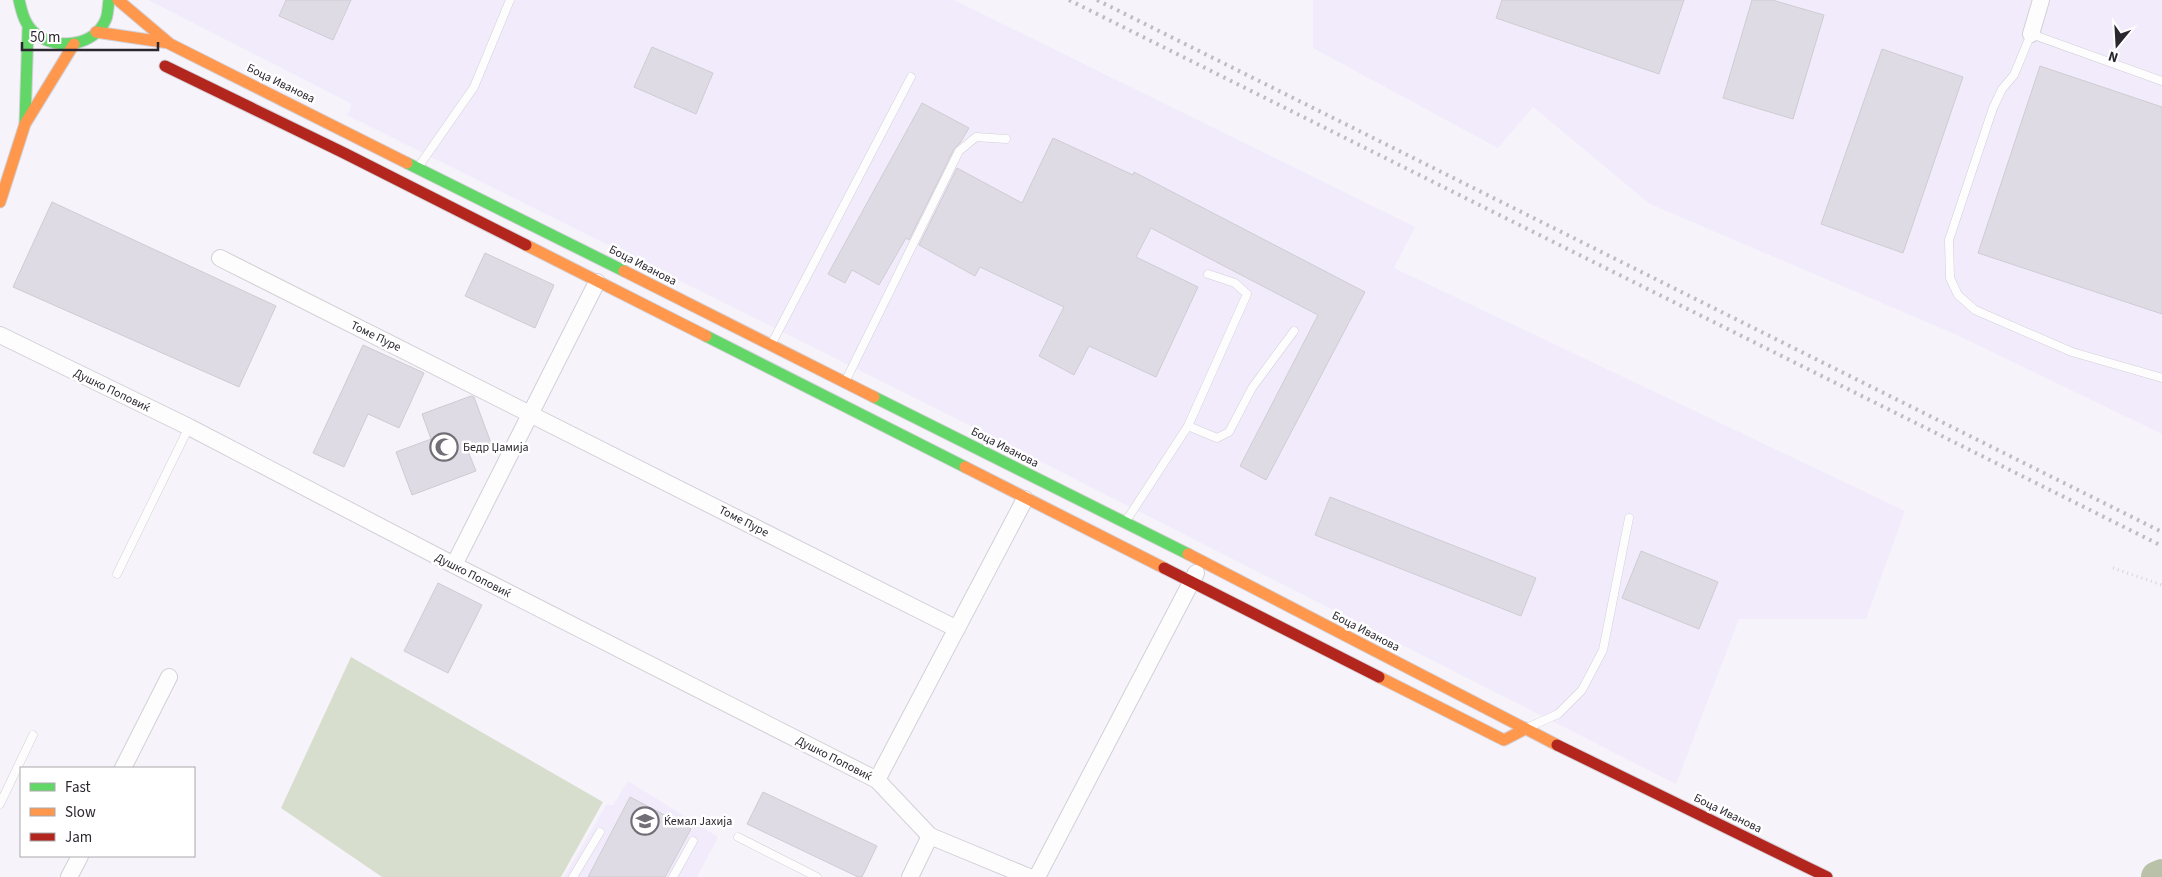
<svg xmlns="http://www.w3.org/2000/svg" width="2162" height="877" font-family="'Source Sans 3',sans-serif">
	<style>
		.built { fill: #f2ebfb }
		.green { fill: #d8decd }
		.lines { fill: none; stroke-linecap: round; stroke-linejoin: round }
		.river { stroke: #b9c1a8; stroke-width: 32 }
		.building { fill: #dfdbe5; stroke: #ceccd2 }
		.lane-casing { stroke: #d2d0d7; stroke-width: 9 }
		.street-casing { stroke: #d2d0d7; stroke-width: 18 }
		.fast-casing { stroke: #d2d0d7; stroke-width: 13 }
		.slow-casing { stroke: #d2d0d7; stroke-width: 13 }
		.jam-casing { stroke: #d2d0d7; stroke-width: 13 }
		.path { stroke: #d7d5d8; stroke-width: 3; stroke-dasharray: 1 4; stroke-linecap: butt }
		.lane { stroke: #fefdfe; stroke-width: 8 }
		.street { stroke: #fefdfe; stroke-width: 16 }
		.fast { stroke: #63d668; stroke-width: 11 }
		.slow { stroke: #ff974d; stroke-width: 11 }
		.jam { stroke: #b3261e; stroke-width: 11 }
		.rail { stroke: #bfbdc0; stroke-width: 4; stroke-dasharray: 2.5 5; stroke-linecap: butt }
		.labels { text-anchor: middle; stroke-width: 5; stroke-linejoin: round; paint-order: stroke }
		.street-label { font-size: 12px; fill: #2b272f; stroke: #fff }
		.poi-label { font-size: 12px; fill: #2b272f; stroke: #fff; text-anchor: start }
	</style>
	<rect width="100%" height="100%" fill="#f6f3fa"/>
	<!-- built -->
	<path class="built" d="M148,0H954L1415,227L1394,268L1905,511L1866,619H1739L1676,784L951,416L347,115L352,104Z
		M1313,0H2162V434L1957,335L1650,204L1533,107L1498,148L1313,48Z
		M628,781L718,837L697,877H564L606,805H613Z"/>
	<!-- green -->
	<path class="green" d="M351,657L603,802L561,877H382L281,808Z"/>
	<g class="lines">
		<!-- river -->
		<path class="river" d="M2157,877L2162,875"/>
	</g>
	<!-- building -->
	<path class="building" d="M286,0H351L333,40L279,16Z
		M1502,0H1684L1659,74L1496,18Z
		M1752,0H1772L1824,15L1793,119L1723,98Z
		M652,47L713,73L696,114L634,87Z
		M1882,49L1963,77L1903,253L1821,224Z
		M2040,66L2162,107V314L1978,253Z
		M922,103L969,128L960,143L954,149L909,240L906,238L879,285L852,270L845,283L828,274Z
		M1053,138L1133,175L1134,172L1365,292L1266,480L1240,466L1318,315L1151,228L1136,257L1198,287L1156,377L1089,346L1074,375L1039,356L1064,307L980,267L975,276L919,245L957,168L1022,203Z
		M52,202L276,306L239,387L13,287Z
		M485,253L554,285L535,328L465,296Z
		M363,345L424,373L399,428L368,414L344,467L313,453Z
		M471,396L474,397L491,443L468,451L476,471L412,495L396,452L431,439L422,414Z
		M1330,497L1536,578L1521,616L1315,535Z
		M1641,551L1718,582L1699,629L1622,598Z
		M438,583L482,605L448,673L404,651Z
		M763,792L877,846L862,877H858L747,824Z
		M630,797L691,829L665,877H588Z"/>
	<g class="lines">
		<!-- lane casing -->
		<g class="lane-casing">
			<path id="lane" d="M2162,81L2031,34L2014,75L2002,89L1993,108L1949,240L1950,278L1958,295L1975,310L2072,352L2162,378
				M419,166L474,87L510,0
				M772,343L911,77
				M846,380L959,151L976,137L1006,139
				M1188,426L1217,438L1229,432L1252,388L1294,331
				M1126,521L1188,426L1247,294L1235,283L1208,274
				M117,574L189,427
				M1529,727L1558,714L1582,690L1603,650L1629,518
				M0,804L33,735
				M738,837L817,877
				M573,877L600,832
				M673,877L693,841"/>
		</g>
		<!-- street casing -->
		<g class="street-casing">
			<path id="street" d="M2031,34L2041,0
				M220,258L957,629
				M0,335L189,427L454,565L877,780L930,836L1029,877
				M454,565L597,282
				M123,768L169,677
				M877,780L1025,499
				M69,877L80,856
				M910,877L930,836
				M1037,877L1196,573"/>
		</g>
		<!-- fast casing -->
		<g class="fast-casing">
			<path id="fast" d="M19,0C22,13 25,26 36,34C57,51 95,46 106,19C108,14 108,6 109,0
				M25,123L28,28
				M407,163L624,271
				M706,336L965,467
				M874,397L1188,554"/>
		</g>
		<!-- slow casing -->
		<g class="slow-casing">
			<path id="slow" d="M118,0L170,44L407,163
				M96,32L169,43
				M0,202L25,124L74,44
				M526,245L706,336
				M624,271L874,397
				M965,467L1164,568
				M1188,554L1557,745
				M1379,677L1504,740L1525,729"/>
		</g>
		<!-- jam casing -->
		<g class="jam-casing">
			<path id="jam" d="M165,66L344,153L526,245
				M1164,568L1379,677
				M1557,745L1827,877"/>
		</g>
		<!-- path -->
		<path class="path" d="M2113,568L2162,585"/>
		<!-- lane -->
		<use href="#lane" class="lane"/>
		<!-- street -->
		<use href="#street" class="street"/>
		<!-- fast -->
		<use href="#fast" class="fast"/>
		<!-- slow -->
		<use href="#slow" class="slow"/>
		<!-- jam -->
		<use href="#jam" class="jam"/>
		<!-- rail -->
		<path class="rail" d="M1069,0L2162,546
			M1097,0L2162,532"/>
	</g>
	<!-- icons -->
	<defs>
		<g id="mosque-ring" transform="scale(1.4375)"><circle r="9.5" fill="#fff" stroke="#726e76" stroke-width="1.5"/><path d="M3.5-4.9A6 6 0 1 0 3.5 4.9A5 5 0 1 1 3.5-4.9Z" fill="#726e76"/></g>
		<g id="school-ring" transform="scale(1.4375)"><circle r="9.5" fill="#fff" stroke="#726e76" stroke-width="1.5"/><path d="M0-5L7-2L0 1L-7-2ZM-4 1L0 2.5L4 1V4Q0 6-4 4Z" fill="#726e76"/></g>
	</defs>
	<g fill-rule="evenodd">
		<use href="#mosque-ring" x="444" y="447"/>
		<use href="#school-ring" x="645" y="821"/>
	</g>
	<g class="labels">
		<!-- street labels -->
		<g class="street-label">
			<text transform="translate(281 83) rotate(26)" y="4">Боца Иванова</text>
			<text transform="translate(643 265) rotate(27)" y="4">Боца Иванова</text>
			<text transform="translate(376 336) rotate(26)" y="4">Томе Пуре</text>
			<text transform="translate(112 390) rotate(26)" y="4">Душко Поповиќ</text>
			<text transform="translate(1005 447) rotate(27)" y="4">Боца Иванова</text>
			<text transform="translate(744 521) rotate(27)" y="4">Томе Пуре</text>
			<text transform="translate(473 575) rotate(27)" y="4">Душко Поповиќ</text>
			<text transform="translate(1366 631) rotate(27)" y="4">Боца Иванова</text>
			<text transform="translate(834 758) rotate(27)" y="4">Душко Поповиќ</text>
			<text transform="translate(1728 813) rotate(26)" y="4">Боца Иванова</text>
		</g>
		<!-- poi labels -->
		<g class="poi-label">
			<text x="463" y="451">Бедр Џамија</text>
			<text x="664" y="825">Ќемал Јахија</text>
		</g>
	</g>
	<!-- legend -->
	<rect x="20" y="767" width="175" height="90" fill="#ffffff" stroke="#aaa9ac"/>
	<rect x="30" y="783" width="25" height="8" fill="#63d668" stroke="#aaa9ac"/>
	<text x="65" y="792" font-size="15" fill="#2b272f">Fast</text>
	<rect x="30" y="808" width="25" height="8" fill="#ff974d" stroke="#aaa9ac"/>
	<text x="65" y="817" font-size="15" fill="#2b272f">Slow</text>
	<rect x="30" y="833" width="25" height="8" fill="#b3261e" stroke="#aaa9ac"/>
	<text x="65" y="842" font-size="15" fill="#2b272f">Jam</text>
	<!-- north arrow -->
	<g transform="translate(2117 45) rotate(198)" stroke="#ffffff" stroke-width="4" paint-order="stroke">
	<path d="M0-4L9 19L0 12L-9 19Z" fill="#2b272f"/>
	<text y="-8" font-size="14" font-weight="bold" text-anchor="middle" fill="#2b272f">N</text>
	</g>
	<!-- scale -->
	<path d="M22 42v8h136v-8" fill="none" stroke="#2b272f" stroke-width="2.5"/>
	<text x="30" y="42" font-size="15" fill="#2b272f" stroke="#ffffff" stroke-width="4" paint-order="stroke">50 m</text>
</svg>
